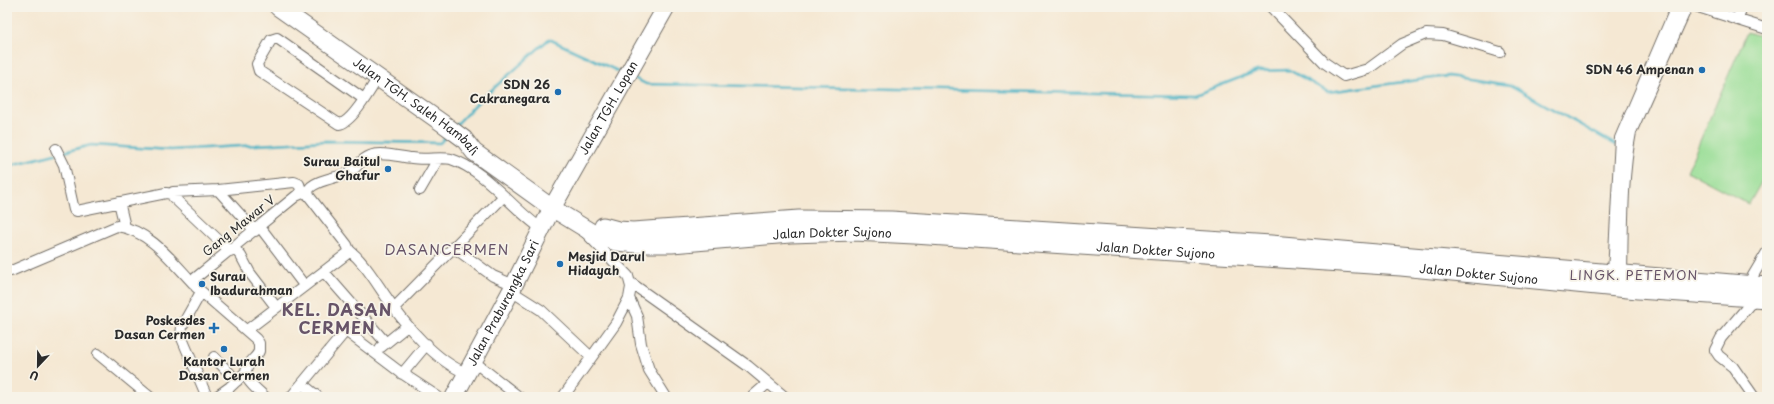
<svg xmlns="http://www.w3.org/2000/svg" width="1774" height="404" font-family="'Playpen Sans',sans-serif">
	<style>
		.park { fill: #9ade97; stroke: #628461 }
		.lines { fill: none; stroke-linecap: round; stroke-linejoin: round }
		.stream { stroke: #47b2c5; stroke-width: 2.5 }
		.minor-casing { stroke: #726d66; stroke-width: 12 }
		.primary-casing { stroke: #726d66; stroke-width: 19 }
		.trunk-casing { stroke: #726d66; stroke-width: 19 }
		.minor { stroke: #fff; stroke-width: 10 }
		.primary { stroke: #fff; stroke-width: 17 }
		.trunk { stroke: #fff; stroke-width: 17 }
		.poi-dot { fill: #1f6fb2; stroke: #f7f3e8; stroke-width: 1.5 }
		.labels { text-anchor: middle; stroke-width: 3.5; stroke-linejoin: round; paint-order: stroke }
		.poi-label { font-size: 12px; font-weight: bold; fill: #2b2b2b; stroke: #f7f3e8; text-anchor: end }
		.street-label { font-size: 12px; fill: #2b2b2b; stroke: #f7f3e8 }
		.neighbourhood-label { font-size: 13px; letter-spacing: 1px; fill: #675468; stroke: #f7f3e8 }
		.quarter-label { font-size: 14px; letter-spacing: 1px; fill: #675468; stroke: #f7f3e8 }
		.district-label { font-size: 16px; font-weight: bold; letter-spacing: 1px; fill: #675468; stroke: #f7f3e8 }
	</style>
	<rect width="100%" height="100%" fill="#f7f3e8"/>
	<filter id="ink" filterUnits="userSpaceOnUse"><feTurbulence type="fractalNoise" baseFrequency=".025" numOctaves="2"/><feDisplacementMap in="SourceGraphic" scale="8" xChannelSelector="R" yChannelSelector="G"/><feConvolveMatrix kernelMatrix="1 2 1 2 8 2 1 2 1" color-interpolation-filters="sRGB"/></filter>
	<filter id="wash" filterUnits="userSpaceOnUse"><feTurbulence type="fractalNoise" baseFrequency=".012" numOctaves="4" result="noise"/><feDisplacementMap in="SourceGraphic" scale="16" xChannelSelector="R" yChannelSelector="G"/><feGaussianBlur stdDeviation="0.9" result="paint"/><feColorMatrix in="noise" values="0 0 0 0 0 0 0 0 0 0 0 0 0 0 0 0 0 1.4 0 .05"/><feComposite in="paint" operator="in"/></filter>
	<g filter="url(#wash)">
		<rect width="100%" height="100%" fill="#f5e8d3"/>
		<!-- park -->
		<path class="park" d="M1747,32L1767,38V172L1749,204L1687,171Z"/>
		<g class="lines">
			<!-- stream -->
			<path class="stream" d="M632,77L646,84L1195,95L1257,71L1289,70L1328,92L1448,76L1510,85L1616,145
				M455,126L476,104L549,39L622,73
				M60,153L91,145L171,150L326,141L440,143L448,134
				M7,166L55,154"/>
		</g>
	</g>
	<g filter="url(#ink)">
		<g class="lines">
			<!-- minor casing -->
			<g class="minor-casing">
				<path id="minor" d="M1271,7L1325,63L1344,76L1368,69L1402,44L1426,34L1443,35L1500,52
					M1698,7L1767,29
					M1737,20L1742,7
					M364,99L277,38L271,40L257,64L259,71L339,124C352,123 372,87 379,76
					M56,149L64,165L74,210L77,211L166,193L172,194
					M218,190L255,231
					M420,190L438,159
					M119,202L125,227
					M260,227L304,285
					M453,247L493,276L514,285
					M234,248L241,256L250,273L276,307
					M349,250C365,263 375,281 387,298C405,325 436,361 466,373
					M230,251L173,197V192L218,190L294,182L299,184L302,193
					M11,271L117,226C149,230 172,261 193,283
					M324,272L386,343
					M1613,273L1620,138L1676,7
					M1622,273C1623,227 1622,178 1631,132L1687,7
					M631,283L748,366L785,397
					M1748,284L1767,252
					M511,291L541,310L591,357
					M201,292L182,326L181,336L207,397
					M629,298L637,316L641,344L649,370L666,397
					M394,308L504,196
					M247,330L348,253L349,250L347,245L309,196L308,191C312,180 338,178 348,173C356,169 361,159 370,156C381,151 400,157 412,158C423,160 443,157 451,159C487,171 512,209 542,229
					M381,347L407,326
					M98,354L150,397
					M214,357L237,381
					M473,361L519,397
					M402,374L427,344
					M302,384L318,397
					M216,397L230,387L246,372
					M265,397C257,389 240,378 248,366C251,360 257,357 259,351V343L256,339L196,287L193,280L296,196L308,191
					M291,397L344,333L347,332L400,372L438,397
					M563,397L616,323L629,298L631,287L628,276L586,233
					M752,397L768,383
					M1754,397L1733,367L1719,356L1715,350L1721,338L1755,298"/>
			</g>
			<!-- primary casing -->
			<g class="primary-casing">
				<g id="primary">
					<path id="s1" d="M454,397L511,291L552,208"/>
				</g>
			</g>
			<!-- trunk casing -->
			<g class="trunk-casing">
				<g id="trunk">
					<path id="s2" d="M278,7L445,125L464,139L474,152L552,208L591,232L616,242L637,244H672L790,234L854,232L914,235L1401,267L1638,290L1767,299"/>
					<path id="s3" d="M552,208L666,7"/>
					<path d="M603,226L618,230L633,231L799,219L891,220L1271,244L1767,286"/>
				</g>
			</g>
			<!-- minor -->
			<use href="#minor" class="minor"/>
			<!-- primary -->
			<use href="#primary" class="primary"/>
			<!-- trunk -->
			<use href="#trunk" class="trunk"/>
		</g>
	</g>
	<!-- markers -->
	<g class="poi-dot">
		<circle cx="1702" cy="70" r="4"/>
		<circle cx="558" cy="92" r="4"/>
		<circle cx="388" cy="169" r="4"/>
		<circle cx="560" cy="264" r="4"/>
		<circle cx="202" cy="284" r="4"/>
		<path d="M212 322h4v4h4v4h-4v4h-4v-4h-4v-4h4z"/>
		<circle cx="224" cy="349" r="4"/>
	</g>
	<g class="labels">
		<!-- poi labels -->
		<g class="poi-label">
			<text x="1694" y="74">SDN 46 Ampenan</text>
			<text x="550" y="89">SDN 26<tspan x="550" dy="14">Cakranegara</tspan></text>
			<text x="380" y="166">Surau Baitul<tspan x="380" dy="14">Ghafur</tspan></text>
			<text x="568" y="261" text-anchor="start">Mesjid Darul<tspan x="568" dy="14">Hidayah</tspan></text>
			<text x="210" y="281" text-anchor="start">Surau<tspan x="210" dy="14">Ibadurahman</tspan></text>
			<text x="205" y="325">Poskesdes<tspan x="205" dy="14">Dasan Cermen</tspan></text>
			<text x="224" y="366" text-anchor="middle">Kantor Lurah<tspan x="224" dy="14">Dasan Cermen</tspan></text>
		</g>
		<!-- street labels -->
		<g class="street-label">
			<text dy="4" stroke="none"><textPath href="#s2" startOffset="170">Jalan TGH. Saleh Hambali</textPath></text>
			<text dy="4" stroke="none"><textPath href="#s3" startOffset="115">Jalan TGH. Lopan</textPath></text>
			<text transform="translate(239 226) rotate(-39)" y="4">Gang Mawar V</text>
			<text dy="4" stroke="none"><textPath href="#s2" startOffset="630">Jalan Dokter Sujono</textPath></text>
			<text dy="4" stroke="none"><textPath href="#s2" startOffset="954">Jalan Dokter Sujono</textPath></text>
			<text dy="4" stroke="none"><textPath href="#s2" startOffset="1278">Jalan Dokter Sujono</textPath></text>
			<text dy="4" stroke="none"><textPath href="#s1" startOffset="106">Jalan Praburangka Sari</textPath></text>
		</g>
		<!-- neighbourhood labels -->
		<g class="neighbourhood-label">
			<text x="1634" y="280">LINGK. PETEMON</text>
		</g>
		<!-- quarter labels -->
		<g class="quarter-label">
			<text x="447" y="255">DASANCERMEN</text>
		</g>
		<!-- district labels -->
		<g class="district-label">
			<text x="337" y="316">KEL. DASAN<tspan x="337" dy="18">CERMEN</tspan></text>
		</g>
	</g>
	<!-- margin -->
	<rect width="1774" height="404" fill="none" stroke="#f7f3e8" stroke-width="24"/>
	<!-- north arrow -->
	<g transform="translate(38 366) rotate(202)" stroke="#f7f3e8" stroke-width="3" paint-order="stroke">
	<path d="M0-3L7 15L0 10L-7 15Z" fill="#2b2b2b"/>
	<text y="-6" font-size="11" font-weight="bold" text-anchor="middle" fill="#2b2b2b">U</text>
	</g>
</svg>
